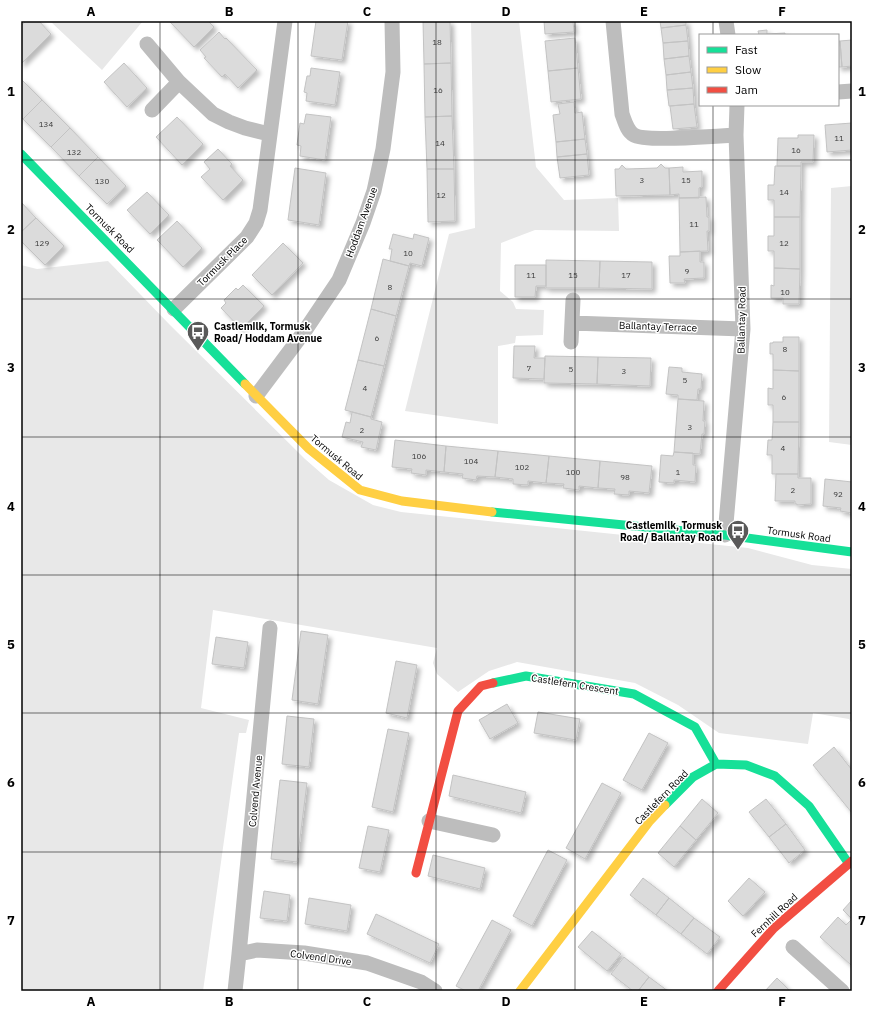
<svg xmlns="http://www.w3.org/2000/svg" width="873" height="1012" font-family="'IBM Plex Sans',sans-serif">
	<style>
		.green { fill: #e8e8e8 }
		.building { fill: #dbdbdb; stroke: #c3c3c3; filter: url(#shadow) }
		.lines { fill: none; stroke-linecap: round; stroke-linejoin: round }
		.street { stroke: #bdbdbd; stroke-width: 15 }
		.fast { stroke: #16e098; stroke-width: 9 }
		.slow { stroke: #ffcf43; stroke-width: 9 }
		.jam { stroke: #f24e42; stroke-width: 9 }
		.grid { fill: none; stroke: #000; stroke-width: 1; stroke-opacity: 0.55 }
		.labels { text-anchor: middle; stroke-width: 3; stroke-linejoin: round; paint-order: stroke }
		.number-label { font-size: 8px; fill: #373737 }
		.street-label { font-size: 10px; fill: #000; stroke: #fff }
		.poi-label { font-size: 10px; font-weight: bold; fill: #000; stroke: #fff; text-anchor: start }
		.neatline { fill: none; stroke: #000; stroke-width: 1.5 }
		.grid-label { font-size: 13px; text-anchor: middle; font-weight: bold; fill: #000 }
	</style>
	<defs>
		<filter id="shadow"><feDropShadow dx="3.5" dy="3.5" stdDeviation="2" flood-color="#0004"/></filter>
	</defs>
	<rect width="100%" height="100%" fill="#fff"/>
	<!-- green -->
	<path class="green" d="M50,21H143L102,70Z
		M471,21H519L536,167L564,200L618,198L619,231L535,230L501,243L500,291L513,302L516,309L544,310L543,335L516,336L515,343L498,346V424L405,411L449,234L475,228Z
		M852,186V445L829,442L831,188Z
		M108,261L170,325L305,459L329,480L373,505L401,512L748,548L812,565L852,569V724L849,719L813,713L808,744L719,733L678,705L635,683L517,662L489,671L458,692L437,674L433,663L437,648L213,610L201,708L249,720L246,733H239L203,991H30L21,989V265L37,269Z"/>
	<!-- building -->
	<path class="building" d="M26,21H39L51,34L21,64V26Z
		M169,21H208L214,27L194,47Z
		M316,21H348L342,60L311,56Z
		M423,21H450L451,63L424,64Z
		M544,21H573L574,32L545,34Z
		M660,21H686V25L661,28Z
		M686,25L688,41L663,43L661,28Z
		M767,30V34L785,33V35H759L758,31Z
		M219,32L225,39L226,38L257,70L238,88L225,74L222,77L204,58L206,57L200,50Z
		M575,38L578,68L548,71L545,41Z
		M852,40V66L842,67L840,41Z
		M688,41L689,56L664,59L663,43Z
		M838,41H840L842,67H838Z
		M689,56L691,72L666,75L664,59Z
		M124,63L147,88L127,107L104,82Z
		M451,63L452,116L425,117L424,64Z
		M311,68L340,72L335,105L306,101L307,93L304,92L307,76H310Z
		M578,68L581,99L551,102L548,71Z
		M691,72L693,88L667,90L666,75Z
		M21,79L42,100L23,119L21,117Z
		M693,88L694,104L669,106L667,90Z
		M42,100L70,128L51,147L23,119Z
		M574,102L575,113L582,112L585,139L556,142L553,115L560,114L558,104Z
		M694,104L697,127L673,129L670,106Z
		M306,114L331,117L325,160L300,156L301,146L297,145L300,123L304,124Z
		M452,116L454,169H427L425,117Z
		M177,117L203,144L182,165L156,137Z
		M852,123V150L827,152L825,125Z
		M70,128L98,157L79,176L51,147Z
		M798,135H814L813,162H801V166H777L778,138H798Z
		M585,139L587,154L557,157L556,142Z
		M218,149L232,164L230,166L243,180L223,200L201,177L210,169L204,162Z
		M587,154L589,175L560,178L557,157Z
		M98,157L126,186L107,204L79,176Z
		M661,164L665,168H669L670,195L616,196L615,169H619L622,165L626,169L657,168Z
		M775,166H801L800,217H774V200H768V185H774Z
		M683,167V172L702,171V187L699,188V198H679V194L670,195L669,168Z
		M295,168L326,173L319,225L288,220Z
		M427,169H454L455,221L428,222Z
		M147,192L169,215L150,234L127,210Z
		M706,197L707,217H709V231H707L708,251L680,252L679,198Z
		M21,202L36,218L21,232Z
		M774,217H800V269L774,268V251H768V236H774Z
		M36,218L64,246L45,265L21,241V232Z
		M177,221L202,248L183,267L157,240Z
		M393,234L413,239L414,234L429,238L422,266L410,263L409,266L390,261L392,249H389Z
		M283,243L303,263L272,295L252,275Z
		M700,251V262H704V278L684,279L685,283H670L669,256H680V252Z
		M383,259L409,266L396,316L371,309Z
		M546,260L600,261L599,288H546Z
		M600,261L652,262V289L599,288Z
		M515,265H546V286H536L535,297H515Z
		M774,268L800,269L799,304H783V298H771V285L774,286Z
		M243,285L264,306L241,329L221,308L226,303L224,300L236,288L238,290Z
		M371,309L396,316L384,366L358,360Z
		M783,337H799V371L773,370V354H770V343H773V342H783Z
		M514,346H535L534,358H545L544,379L513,378Z
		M545,356L598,357L597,384L544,383Z
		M598,357L651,358L650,386L597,384Z
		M358,360L384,366L371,417L345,410Z
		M669,367L682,368V372L702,374L701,389H698L697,400L678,399V395L666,394Z
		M773,370L799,371V422H773V405H768V388L773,389Z
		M678,399L704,401L703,421H705L704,434H702L700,454L674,452Z
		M352,412L371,417V419L382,422L376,450L361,447L363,442L342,437L346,422L350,423Z
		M773,422H799L798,474H772V455H767L768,440H772Z
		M395,440L446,446L444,472L426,470V475L411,473L412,469L392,467Z
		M446,446L498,451L495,477L477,476L476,480L462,478L463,474L444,472Z
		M498,451L549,456L546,483L528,481V485L513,484V479L495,477Z
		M674,452L693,453V465H696L695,482L674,480V483L659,482L661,455L673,456Z
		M549,456L600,461L598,488L579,486V490L563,488L564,484L546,483Z
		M600,461L652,466L649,493L629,491V495L614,494L615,489L598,488Z
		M776,474H798V478H811V504L797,505V504H795V501H775Z
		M825,479L852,482V513L840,511L841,508L823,506Z
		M301,631L328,635L318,704L292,700Z
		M216,637L248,642L244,668L212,664Z
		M396,661L417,665L407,718L386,713Z
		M507,704L518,723L490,739L479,720Z
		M538,712L580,719L576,740L534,733Z
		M287,716L314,719L309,767L282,764Z
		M388,729L409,733L393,812L372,807Z
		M649,733L668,743L642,790L623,780Z
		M834,747L852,770V813L813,765Z
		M453,775L526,792L521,813L449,796Z
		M280,780L307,783L297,862L271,859Z
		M602,783L621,793L585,859L566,848Z
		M702,799L718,813L696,840L680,826Z
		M766,799L786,824L769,837L749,812Z
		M786,824L805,850L789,863L769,837Z
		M368,826L389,830L380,872L359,868Z
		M680,826L696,840L674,867L658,853Z
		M548,850L567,860L532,926L513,916Z
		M433,855L485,868L480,889L428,876Z
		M643,878L669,898L656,915L630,895Z
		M749,878L765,892L743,916L728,901Z
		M264,891L290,895L287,921L260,918Z
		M309,898L351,905L347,931L305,924Z
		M669,898L694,918L681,934L656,915Z
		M852,900V966L820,937L838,917L846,925L852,919L843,910Z
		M376,914L439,944L430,963L367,934Z
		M694,918L720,937L707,954L681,934Z
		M492,920L511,930L478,991H466L456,986Z
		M592,931L621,954L607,971L578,947Z
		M624,957L649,977L638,991H633L611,974Z
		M649,977L668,991H638Z
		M777,978L790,991H765Z"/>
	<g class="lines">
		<!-- street -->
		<path class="street" d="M613,21L622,114C625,122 627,131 634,135C644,142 719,136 736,135
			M726,21L728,35
			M147,44L179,82L213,114L229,122L245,128L269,134
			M838,92L852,91
			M152,110L179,82
			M174,309L247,237L256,223L260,210L285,21
			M572,323L743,329
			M571,342L573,300
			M256,396L304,332L339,280L363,223L374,191L383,149L393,72L392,21
			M725,535L743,329L736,135L737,105
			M429,821L493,835
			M793,947L842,991
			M239,954L270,628
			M235,991L239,954L257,950L304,953L367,963L421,982L435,991"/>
		<!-- fast -->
		<path class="fast" d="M21,154L245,384
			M492,512L725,535L852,552
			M493,683L526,676L634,694L695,727L716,764
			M665,805L693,777L716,764L746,765L775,776L809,806L849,864"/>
		<!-- slow -->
		<path class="slow" d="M245,384L309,449L360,490L402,501L492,512
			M520,991L649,822L665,805"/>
		<!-- jam -->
		<path class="jam" d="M416,873L458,711L481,686L493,683
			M718,991L774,928L852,861"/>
	</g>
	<!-- grid -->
	<path class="grid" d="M160,21V991M298,21V991M436,21V991M575,21V991M713,21V35M713,105V991M21,160H852M21,299H852M21,437H852M21,575H852M21,713H852M21,852H852"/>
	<!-- icons -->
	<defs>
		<g id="bus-pin" transform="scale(1.15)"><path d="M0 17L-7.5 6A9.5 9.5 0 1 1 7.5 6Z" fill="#595959" stroke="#fff"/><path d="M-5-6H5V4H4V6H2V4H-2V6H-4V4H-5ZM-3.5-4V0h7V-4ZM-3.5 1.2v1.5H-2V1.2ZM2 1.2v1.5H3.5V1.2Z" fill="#fff"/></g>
	</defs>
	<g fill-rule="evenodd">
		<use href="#bus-pin" x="198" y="332"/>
		<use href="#bus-pin" x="738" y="531"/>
	</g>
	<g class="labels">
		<!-- number labels -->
		<g class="number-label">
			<text x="437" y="45">18</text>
			<text x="438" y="93">16</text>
			<text x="46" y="127">134</text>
			<text x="839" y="141">11</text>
			<text x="440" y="146">14</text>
			<text x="796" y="153">16</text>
			<text x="74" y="155">132</text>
			<text x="642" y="183">3</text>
			<text x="686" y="183">15</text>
			<text x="102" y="184">130</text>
			<text x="784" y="195">14</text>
			<text x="441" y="198">12</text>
			<text x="694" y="227">11</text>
			<text x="42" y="246">129</text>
			<text x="784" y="246">12</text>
			<text x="408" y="256">10</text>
			<text x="687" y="274">9</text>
			<text x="531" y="278">11</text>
			<text x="573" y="278">15</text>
			<text x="626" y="278">17</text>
			<text x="390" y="290">8</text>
			<text x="785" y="295">10</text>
			<text x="377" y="341">6</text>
			<text x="785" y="352">8</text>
			<text x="529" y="371">7</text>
			<text x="571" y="372">5</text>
			<text x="624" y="374">3</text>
			<text x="685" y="383">5</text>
			<text x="365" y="391">4</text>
			<text x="784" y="400">6</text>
			<text x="690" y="430">3</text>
			<text x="362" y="433">2</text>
			<text x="783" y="451">4</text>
			<text x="419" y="459">106</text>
			<text x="471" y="464">104</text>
			<text x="522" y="470">102</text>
			<text x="573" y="475">100</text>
			<text x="678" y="475">1</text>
			<text x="625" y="480">98</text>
			<text x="793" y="493">2</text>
			<text x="838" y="497">92</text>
		</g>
		<!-- street labels -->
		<g class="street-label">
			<text transform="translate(361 222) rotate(-70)" y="4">Hoddam Avenue</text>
			<text transform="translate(110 228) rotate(45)" y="4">Tormusk Road</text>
			<text transform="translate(222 261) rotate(-45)" y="4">Tormusk Place</text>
			<text transform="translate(741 320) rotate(-89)" y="4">Ballantay Road</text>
			<text transform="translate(658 326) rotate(2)" y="4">Ballantay Terrace</text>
			<text transform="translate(337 457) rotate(40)" y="4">Tormusk Road</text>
			<text transform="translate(799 534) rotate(8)" y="4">Tormusk Road</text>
			<text transform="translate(575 684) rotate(9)" y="4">Castlefern Crescent</text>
			<text transform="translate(255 791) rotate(-85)" y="4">Colvend Avenue</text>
			<text transform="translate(661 797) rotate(-46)" y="4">Castlefern Road</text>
			<text transform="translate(774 915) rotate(-43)" y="4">Fernhill Road</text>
			<text transform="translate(321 957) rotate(8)" y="4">Colvend Drive</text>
		</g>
		<!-- poi labels -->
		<g class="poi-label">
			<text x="214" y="330">Castlemilk, Tormusk<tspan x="214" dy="12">Road/ Hoddam Avenue</tspan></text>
			<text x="722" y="529" text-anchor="end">Castlemilk, Tormusk<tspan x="722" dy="12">Road/ Ballantay Road</tspan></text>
		</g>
	</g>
	<!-- border -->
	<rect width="873" height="1012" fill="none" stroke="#ffffff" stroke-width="44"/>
	<!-- legend -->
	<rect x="699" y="34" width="140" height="72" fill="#ffffff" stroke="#999999"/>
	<rect x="707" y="47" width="20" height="6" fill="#16e098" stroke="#999999"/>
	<text x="735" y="54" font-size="12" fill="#000000">Fast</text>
	<rect x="707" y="67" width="20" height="6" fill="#ffcf43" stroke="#999999"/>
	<text x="735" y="74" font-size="12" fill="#000000">Slow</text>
	<rect x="707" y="87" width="20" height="6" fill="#f24e42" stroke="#999999"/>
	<text x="735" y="94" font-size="12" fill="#000000">Jam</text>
	<rect x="22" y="22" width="829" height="968" class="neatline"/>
	<g class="grid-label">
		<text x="91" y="16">A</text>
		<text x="229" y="16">B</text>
		<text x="367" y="16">C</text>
		<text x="506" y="16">D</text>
		<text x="644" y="16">E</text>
		<text x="782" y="16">F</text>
		<text x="11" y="96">1</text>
		<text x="862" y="96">1</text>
		<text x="11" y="234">2</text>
		<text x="862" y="234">2</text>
		<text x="11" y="372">3</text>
		<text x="862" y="372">3</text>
		<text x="11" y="511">4</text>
		<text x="862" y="511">4</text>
		<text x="11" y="649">5</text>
		<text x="862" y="649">5</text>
		<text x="11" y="787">6</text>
		<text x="862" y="787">6</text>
		<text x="11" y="925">7</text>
		<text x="862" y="925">7</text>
		<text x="91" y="1006">A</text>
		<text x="229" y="1006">B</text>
		<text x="367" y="1006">C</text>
		<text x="506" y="1006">D</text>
		<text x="644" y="1006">E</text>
		<text x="782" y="1006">F</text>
	</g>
</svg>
